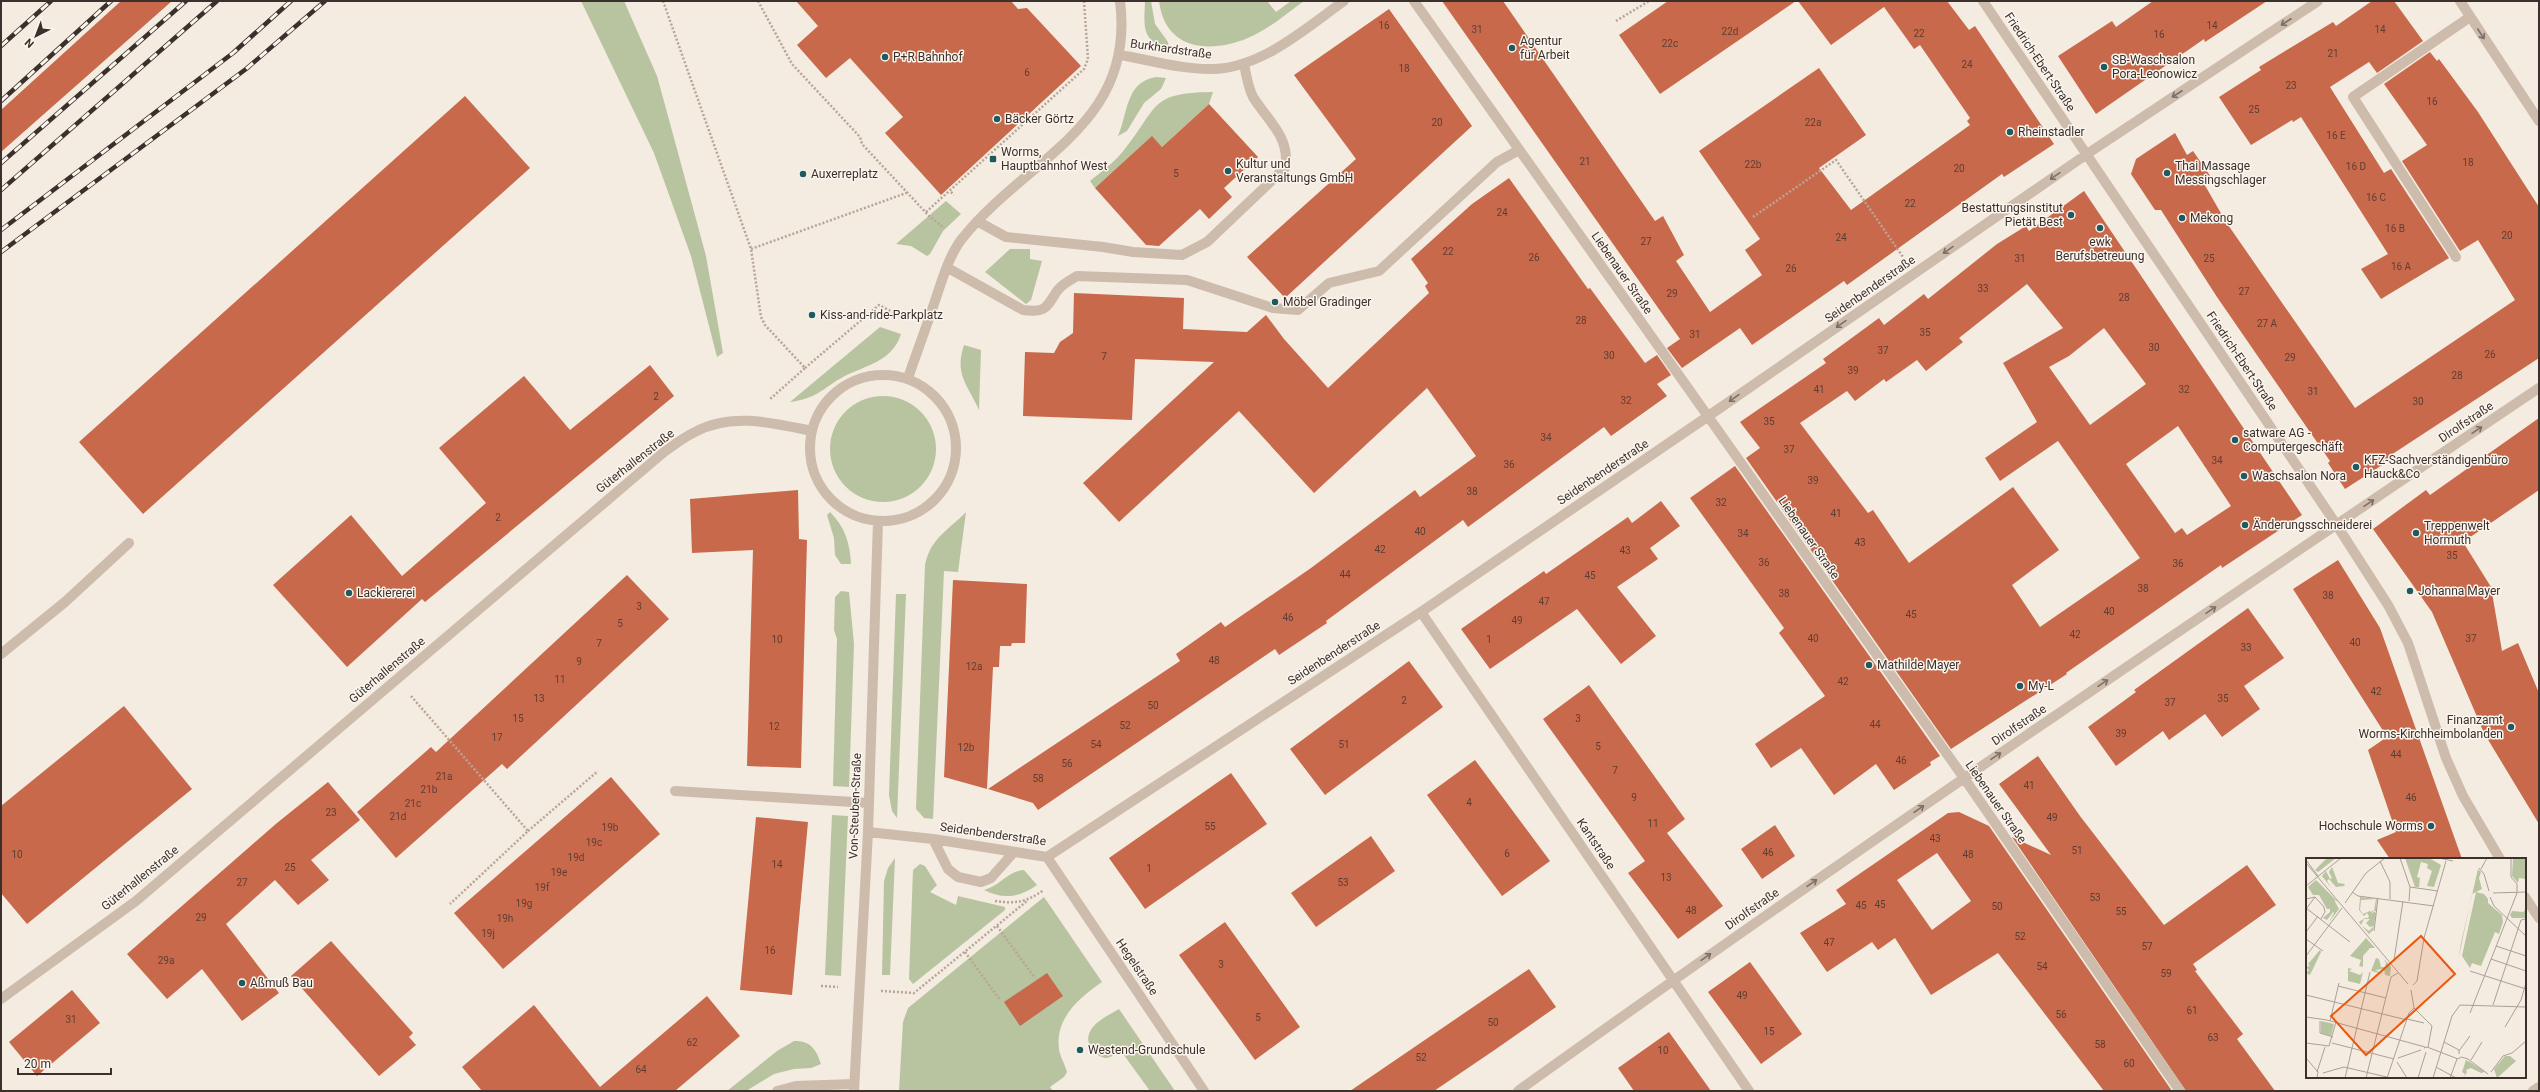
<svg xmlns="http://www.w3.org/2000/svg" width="2540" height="1092" font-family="Roboto,sans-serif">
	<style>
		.green { fill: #b8c4a0 }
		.building { fill: #c8694b; fill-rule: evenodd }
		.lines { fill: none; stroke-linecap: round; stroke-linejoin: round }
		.path { stroke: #b9a596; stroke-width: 2.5; stroke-dasharray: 2 2; stroke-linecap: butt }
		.minor { stroke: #cdbbac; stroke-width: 10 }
		.rail-casing { stroke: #3b302b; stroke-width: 4.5 }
		.rail { stroke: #fbf5ee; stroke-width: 3; stroke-dasharray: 9; stroke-linecap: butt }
		.oneway { stroke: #7d6f65 }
		.poi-dot { fill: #1f5a5e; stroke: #fbf5ee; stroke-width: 1.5 }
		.labels { text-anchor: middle; stroke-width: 3; stroke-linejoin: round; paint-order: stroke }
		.number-label { font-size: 10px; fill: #5e3e33 }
		.poi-label { font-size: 12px; fill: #3b302b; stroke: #fbf5ee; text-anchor: start }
		.street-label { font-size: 12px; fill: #3b302b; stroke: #fbf5ee }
		.inset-road { fill: none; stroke: #aaa098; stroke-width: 1 }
		.view { fill: #e8590c; fill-opacity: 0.15; stroke: #e8590c; stroke-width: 2 }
		.inset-edge { fill: none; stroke: #3b302b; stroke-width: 2 }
	</style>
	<rect width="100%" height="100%" fill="#f4ebe1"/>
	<!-- green -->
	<path class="green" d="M581,1H624L657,76L668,116L706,256L723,353L717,357L691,256L654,153Z
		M1145,1H1151L1155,24L1168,42L1169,50C1141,40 1144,27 1145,1Z
		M1159,1H1267L1276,12L1291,1H1304C1286,14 1269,29 1248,38C1209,54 1165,50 1159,1Z
		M1156,77L1166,78L1161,89L1144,103L1127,131L1118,136C1128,114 1125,82 1156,77Z
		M1213,92L1209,104L1162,147L1152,137L1095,188L1090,181C1102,171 1115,162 1124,150C1160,105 1149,93 1213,92Z
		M946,201L961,214L943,231L930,254L927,256L911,246L896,244Z
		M1010,249H1030V259L1042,261L1031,300L1026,304L985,272Z
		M880,327L901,334C892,362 866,365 843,377C821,389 819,398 790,402Z
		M964,345L981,350L979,410C968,385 954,375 964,345Z
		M830 449a53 53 0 1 1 106 0a53 53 0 1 1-106 0Z
		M830,512C845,527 850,543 851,564H841L835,555L834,538L827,515Z
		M966,512L958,572L944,571L933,819L924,818L916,809L925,565C931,537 948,531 966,512Z
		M841,591L849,592L854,644L849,787L833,786L837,639L834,630L835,597Z
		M896,594H906L897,818L892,811L889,795Z
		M832,815L848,816L841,976L825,975Z
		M895,858L890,975H882L884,881L888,868Z
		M920,864L925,866L937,885L930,892L956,905L958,896L1005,907V910L913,984L909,979L913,870Z
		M1024,870L1037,885C1020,897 1004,900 984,890C1000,886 1008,871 1024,870Z
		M1044,897L1102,982C1079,998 1055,1018 1059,1049C1060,1057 1065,1064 1067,1072L1064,1077L1050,1087L1053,1091H899L903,1022L908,1008Z
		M1119,1009L1175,1091H1150L1121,1051C1117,1053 1112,1057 1107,1058C1096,1058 1085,1044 1089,1034C1093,1022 1109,1015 1119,1009Z
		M794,1041C811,1041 816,1049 821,1064L811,1068L794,1069L774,1074L746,1091H727L777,1051Z"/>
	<!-- building -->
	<path class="building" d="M121,1H172L1,152V110Z
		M796,1H1011L1018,9L1027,8L1081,66L941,195L885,133L903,117L850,58L826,78L797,45L818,26Z
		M1442,1H1503L1655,221L1663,216L1684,255L1676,261L1710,312L1762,275L1745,250L1760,239L1699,151L1819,68L1866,135L1819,168L1851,210L1970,125L1967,121L1970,118L1920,45L1914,49L1884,7L1831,45L1798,1H1947L1969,30L1975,26L2054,144L2004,177L2002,174L1847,285L1844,281L1752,345L1740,328L1682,368L1667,348L1680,339Z
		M1668,1H1796L1660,94L1619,35Z
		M2153,1H2267L2205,42L2204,39L2096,114L2058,56L2112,21L2116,27Z
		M2372,1H2394L2423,41L2377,73L2369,62L2330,87L2384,173L2391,169L2449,258L2381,299L2361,269L2388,254L2301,117L2293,122L2292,120L2251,145L2219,97L2261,70L2259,67L2333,22L2336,26Z
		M1389,9L1472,126L1285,298L1247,257L1356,159L1294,75Z
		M2430,52L2437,61L2439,59L2478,112L2539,207V358L2391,455L2393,458L2345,489L2328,463L2330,461L2217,297L2161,210H2155L2131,174L2136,159L2175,133L2187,155L2193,151L2211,177L2203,182L2226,222L2355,408L2515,300L2478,240L2460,251L2402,161L2427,145L2384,84Z
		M465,96L530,168L143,514L79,442Z
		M1209,104L1258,157L1224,188L1232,197L1209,219L1200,209L1159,246L1146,245L1095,188L1152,136L1162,147Z
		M1509,178L1588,289L1590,288L1645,363L1657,355L1671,375L1657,384L1667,396L1611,436L1604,427L1468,527L1463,520L1326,621L1327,623L1279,655L1275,649L1038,810L1033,803L988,789L1180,661L1176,654L1221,622L1225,627L1311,568L1415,490L1420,497L1476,456L1427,388L1314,493L1239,411L1119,522L1083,483L1214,362L1135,359L1132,420L1023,416L1025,352L1054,353L1060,342L1073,333L1074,293L1184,298L1183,329L1247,332L1266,315L1284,339L1328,388L1429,293L1425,286L1428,283L1411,259L1472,204Z
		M2084,191L2302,515L2222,568L2221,565L2066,673L2067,674L1951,749L1746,458L1760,448L1740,422L1826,363L1823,359L1879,318L1884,325L1924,294L1928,299L1997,244L2026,226L2029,231ZM2027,284L2063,328L2003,363L2037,422L1985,458L2000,481L2058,441L2140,558L2040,627L2012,585L2059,550L2013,487L1909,563L1873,510L1868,513L1800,423L1847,391L1855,401L1884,379L1886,382L1917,360L1926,371L1963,342L1959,338ZM2104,328L2146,384L2090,425L2049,367L2069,356ZM2178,426L2231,506L2187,535L2182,528L2175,533L2126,464Z
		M650,365L674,396L425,602L422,599L347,667L273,585L351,515L402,576L486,503L439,448L524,376L570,430Z
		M2539,418V490L2463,542L2491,587L2502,651L2518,643L2539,693V824L2484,733L2432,612L2373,529L2426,490L2430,495Z
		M1735,466L1940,756L1930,762L1931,765L1894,790L1876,764L1834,795L1801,748L1771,768L1755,744L1825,696L1779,633L1784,628L1690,498Z
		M798,490L799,539L807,540L801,768L747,766L753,550L692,553L690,499Z
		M1661,501L1680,526L1650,548L1658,559L1617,587L1656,636L1621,664L1577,609L1490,669L1461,629L1544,571L1546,574L1628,517L1632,523Z
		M2338,560L2380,628L2462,859H2390L2377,840L2396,832L2368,750L2387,737L2293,589Z
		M627,575L669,619L507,769L502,764L396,858L357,812L431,747L436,752Z
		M953,580L1027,584L1025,643H1012L1011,646H1000L999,667H993L987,789L944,777Z
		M2248,608L2284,658L2244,686L2260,709L2222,737L2205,714L2169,740L2163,731L2116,766L2088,727L2136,692L2134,690Z
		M1409,661L1443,707L1325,795L1290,749Z
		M1589,685L1685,819L1667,833L1723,906L1678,939L1628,873L1645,861L1543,719Z
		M124,706L192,789L27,924L1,893V806Z
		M2038,756L2080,816L2164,925L2247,865L2276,905L2193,964L2197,970L2195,971L2243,1034L2237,1039L2275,1091H2186L2012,837L2051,855L1999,784Z
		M1475,760L1550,861L1502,896L1427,795Z
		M1231,773L1267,824L1145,909L1109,858Z
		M611,777L660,834L503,969L454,913Z
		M328,782L360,820L311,860L329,880L298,905L275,880L226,924L279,993L242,1021L202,969L167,999L127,954L277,823Z
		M1959,812L1989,826L2172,1091H2104L1998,953L1931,995L1895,938L1878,950L1872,942L1827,972L1800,933L1846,904L1836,890L1948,813ZM1937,853L1971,901L1932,930L1897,880Z
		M756,817L808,822L792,995L740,990Z
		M1775,825L1795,856L1762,879L1741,849Z
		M1371,836L1395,871L1316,927L1291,893Z
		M1225,922L1300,1027L1255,1060L1179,955Z
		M331,941L413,1033L409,1037L416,1045L379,1076L291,976Z
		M1750,962L1802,1034L1761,1064L1708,992Z
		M1529,969L1556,1007L1496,1049L1434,1091H1350Z
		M1047,973L1063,996L1020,1026L1004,1002Z
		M72,990L100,1023L37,1076L9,1042Z
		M707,996L740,1036L675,1091H482L462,1067L534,1005L600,1087Z
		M1669,1032L1711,1091H1634L1618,1068Z"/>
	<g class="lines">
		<!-- path -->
		<path class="path" d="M663,1L751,249L761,317L765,325L805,368L769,400
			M758,1L792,64L860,137L862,144L929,216L944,228
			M1616,21L1649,1
			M951,192L954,195
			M926,212L1084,69L1088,59L1084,1
			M1753,217L1836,160L1903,257
			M751,249L909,192
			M805,368L879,305L904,318
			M411,696L528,831L450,904
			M528,831L598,771
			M995,901C1017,904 1026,902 1044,890
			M997,926L1035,978
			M965,952L1000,1000
			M821,986L838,987
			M881,991L914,993L1027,901"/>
		<!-- minor -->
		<path class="minor" d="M1414,1L1964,778L2180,1091
			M1983,1L2336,524L2388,605L2408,643L2446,758L2463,796L2500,859
			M2460,1L2539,121
			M1120,55C1150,60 1183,70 1214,69C1263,67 1306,28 1344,1
			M977,221L1006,237L1103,247L1133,252L1182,255L1207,242L1285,168C1291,138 1268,121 1253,97C1248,87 1246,74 1244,64
			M2456,257L2353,97L2470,17
			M948,268L1023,310C1046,313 1046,308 1057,291C1062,284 1070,280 1077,276L1187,280L1273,308L1298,310L1329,283L1379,271L1497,162L1519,150
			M810 448a73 73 0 1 1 146 0a73 73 0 1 1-146 0Z
			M908,378C917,352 927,325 936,298C942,280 949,256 961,240C1025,158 1136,127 1120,1
			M1421,612L1749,1091
			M1,654L65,602L129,543
			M675,791L869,803
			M868,832L933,839L1047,857L1421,612L1707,417L2087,154L2318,1
			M933,839L948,869L958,877L981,882L991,878L1014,852
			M1047,857L1204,1091
			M2525,897L2539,918
			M1,999L136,901L664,452C674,445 684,437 695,432C731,412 774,423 812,431
			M777,1091L796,1086L854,1084
			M854,1091L868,832L878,521
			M1518,1091C1854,850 2196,619 2539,388
			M2533,1091L2539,1087"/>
		<!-- rail casing -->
		<g class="rail-casing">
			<path id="rail" d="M1,46L51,1
				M1,101L111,1
				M1,163L186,1
				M1,190L217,1
				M1,230L233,53L291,1
				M1,252L246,69L325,1"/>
		</g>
		<!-- rail -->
		<use href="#rail" class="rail"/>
	</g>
	<!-- one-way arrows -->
	<defs><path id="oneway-shaft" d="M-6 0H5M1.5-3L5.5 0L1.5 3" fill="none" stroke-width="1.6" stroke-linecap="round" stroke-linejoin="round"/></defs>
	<g class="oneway">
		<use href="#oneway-shaft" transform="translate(2286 22) rotate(147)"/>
		<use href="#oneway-shaft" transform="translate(2481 34) rotate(57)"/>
		<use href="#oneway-shaft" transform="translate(2177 94) rotate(147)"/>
		<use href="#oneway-shaft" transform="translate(2055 176) rotate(145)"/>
		<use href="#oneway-shaft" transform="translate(1948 250) rotate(145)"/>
		<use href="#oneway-shaft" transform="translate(1841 324) rotate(145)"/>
		<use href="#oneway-shaft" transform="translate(1734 398) rotate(145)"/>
		<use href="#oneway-shaft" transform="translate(2477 430) rotate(-34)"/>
		<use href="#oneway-shaft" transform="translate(2369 503) rotate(-34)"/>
		<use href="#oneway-shaft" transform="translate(2211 610) rotate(-34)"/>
		<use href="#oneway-shaft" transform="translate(2103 683) rotate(-34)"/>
		<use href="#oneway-shaft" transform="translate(1996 756) rotate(-34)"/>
		<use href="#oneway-shaft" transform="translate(1919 809) rotate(-35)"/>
		<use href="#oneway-shaft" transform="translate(1812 883) rotate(-35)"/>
		<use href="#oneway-shaft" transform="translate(1706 957) rotate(-35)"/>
	</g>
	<!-- markers -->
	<g class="poi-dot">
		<circle cx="1512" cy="48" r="4"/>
		<circle cx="885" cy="57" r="4"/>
		<circle cx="2104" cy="67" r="4"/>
		<circle cx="997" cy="119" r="4"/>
		<circle cx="2010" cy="132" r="4"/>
		<rect x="989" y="155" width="8" height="8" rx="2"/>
		<circle cx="1228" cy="171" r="4"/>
		<circle cx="2167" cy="173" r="4"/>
		<circle cx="803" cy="174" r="4"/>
		<circle cx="2071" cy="215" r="4"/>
		<circle cx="2182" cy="218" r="4"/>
		<circle cx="2100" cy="228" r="4"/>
		<circle cx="1275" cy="302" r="4"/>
		<circle cx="812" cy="315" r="4"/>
		<circle cx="2235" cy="440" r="4"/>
		<circle cx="2356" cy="467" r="4"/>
		<circle cx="2244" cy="476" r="4"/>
		<circle cx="2245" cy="525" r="4"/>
		<circle cx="2416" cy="533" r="4"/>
		<circle cx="2410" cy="591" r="4"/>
		<circle cx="349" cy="593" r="4"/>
		<circle cx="1869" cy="665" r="4"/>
		<circle cx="2020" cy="686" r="4"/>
		<circle cx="2511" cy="727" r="4"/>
		<circle cx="2431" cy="826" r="4"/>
		<circle cx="242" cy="983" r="4"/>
		<circle cx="1080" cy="1050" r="4"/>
	</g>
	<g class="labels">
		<!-- number labels -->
		<g class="number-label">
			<text x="1384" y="29">16</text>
			<text x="2212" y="29">14</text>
			<text x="1477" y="33">31</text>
			<text x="2380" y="33">14</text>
			<text x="1730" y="35">22d</text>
			<text x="1919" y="37">22</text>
			<text x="2159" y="38">16</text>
			<text x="1670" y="47">22c</text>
			<text x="2333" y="57">21</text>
			<text x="1967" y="68">24</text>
			<text x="1404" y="72">18</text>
			<text x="1027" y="76">6</text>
			<text x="2291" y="89">23</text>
			<text x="2432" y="105">16</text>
			<text x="2254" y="113">25</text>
			<text x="1437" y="126">20</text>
			<text x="1813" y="126">22a</text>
			<text x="2336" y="139">16 E</text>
			<text x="1585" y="165">21</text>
			<text x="2468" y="166">18</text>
			<text x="1753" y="168">22b</text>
			<text x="2356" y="170">16 D</text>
			<text x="1959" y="172">20</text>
			<text x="1176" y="177">5</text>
			<text x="2376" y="201">16 C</text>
			<text x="1910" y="207">22</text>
			<text x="1502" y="216">24</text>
			<text x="2395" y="232">16 B</text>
			<text x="2507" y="239">20</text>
			<text x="1841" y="241">24</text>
			<text x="1646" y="245">27</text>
			<text x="1448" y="255">22</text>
			<text x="1534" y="261">26</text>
			<text x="2020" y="262">31</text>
			<text x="2209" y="262">25</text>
			<text x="2401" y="270">16 A</text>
			<text x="1791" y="272">26</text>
			<text x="1983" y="292">33</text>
			<text x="2244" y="295">27</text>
			<text x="1672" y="297">29</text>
			<text x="2124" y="301">28</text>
			<text x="1581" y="324">28</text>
			<text x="2267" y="327">27 A</text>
			<text x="1925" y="336">35</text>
			<text x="1695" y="338">31</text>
			<text x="2154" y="351">30</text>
			<text x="1883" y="354">37</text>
			<text x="2490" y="358">26</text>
			<text x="1609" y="359">30</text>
			<text x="1104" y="360">7</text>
			<text x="2290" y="361">29</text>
			<text x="1853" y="374">39</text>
			<text x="2457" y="379">28</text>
			<text x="1819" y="393">41</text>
			<text x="2184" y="393">32</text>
			<text x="2313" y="395">31</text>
			<text x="656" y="400">2</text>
			<text x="1626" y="404">32</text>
			<text x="2418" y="405">30</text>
			<text x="1769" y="425">35</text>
			<text x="1546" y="441">34</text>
			<text x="1789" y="453">37</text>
			<text x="2217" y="464">34</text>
			<text x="1509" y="468">36</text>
			<text x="1813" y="484">39</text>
			<text x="1472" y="495">38</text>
			<text x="1721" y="506">32</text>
			<text x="1836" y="517">41</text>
			<text x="498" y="521">2</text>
			<text x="1420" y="535">40</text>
			<text x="1743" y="537">34</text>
			<text x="1860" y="546">43</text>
			<text x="1380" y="553">42</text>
			<text x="1625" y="554">43</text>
			<text x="2452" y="559">35</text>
			<text x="1764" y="566">36</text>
			<text x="2178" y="567">36</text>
			<text x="1345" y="578">44</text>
			<text x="1590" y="579">45</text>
			<text x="2143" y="592">38</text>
			<text x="1784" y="597">38</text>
			<text x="2328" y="599">38</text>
			<text x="1544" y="605">47</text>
			<text x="639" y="610">3</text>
			<text x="2109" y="615">40</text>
			<text x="1911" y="618">45</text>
			<text x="1288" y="621">46</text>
			<text x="1517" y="624">49</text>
			<text x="620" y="627">5</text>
			<text x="2075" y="638">42</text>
			<text x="1813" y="642">40</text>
			<text x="2471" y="642">37</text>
			<text x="777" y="643">10</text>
			<text x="1489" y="643">1</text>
			<text x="2355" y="646">40</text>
			<text x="599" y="647">7</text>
			<text x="2246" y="651">33</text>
			<text x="1214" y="664">48</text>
			<text x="579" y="665">9</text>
			<text x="974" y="670">12a</text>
			<text x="560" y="683">11</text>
			<text x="1843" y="685">42</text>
			<text x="2376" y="695">42</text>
			<text x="539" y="702">13</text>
			<text x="2223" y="702">35</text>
			<text x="1404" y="704">2</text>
			<text x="2170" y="706">37</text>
			<text x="1153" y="709">50</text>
			<text x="518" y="722">15</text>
			<text x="1578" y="722">3</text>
			<text x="1875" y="728">44</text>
			<text x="1125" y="729">52</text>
			<text x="774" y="730">12</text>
			<text x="2121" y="737">39</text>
			<text x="497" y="741">17</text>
			<text x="1096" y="748">54</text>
			<text x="1344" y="748">51</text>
			<text x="1598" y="750">5</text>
			<text x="966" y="751">12b</text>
			<text x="2396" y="758">44</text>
			<text x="1901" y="764">46</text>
			<text x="1067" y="767">56</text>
			<text x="1615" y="774">7</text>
			<text x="444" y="780">21a</text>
			<text x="1038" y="782">58</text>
			<text x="2029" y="789">41</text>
			<text x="429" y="793">21b</text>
			<text x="1634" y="801">9</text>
			<text x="2411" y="801">46</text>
			<text x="1469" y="806">4</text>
			<text x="413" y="807">21c</text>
			<text x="331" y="816">23</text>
			<text x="398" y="820">21d</text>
			<text x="2052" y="821">49</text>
			<text x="1653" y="827">11</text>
			<text x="1210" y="830">55</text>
			<text x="610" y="831">19b</text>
			<text x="1935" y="842">43</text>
			<text x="594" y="846">19c</text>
			<text x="2077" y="854">51</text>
			<text x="1768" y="856">46</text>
			<text x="1507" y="857">6</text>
			<text x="17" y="858">10</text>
			<text x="1968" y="858">48</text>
			<text x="576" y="861">19d</text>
			<text x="777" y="868">14</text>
			<text x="290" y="871">25</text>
			<text x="1149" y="872">1</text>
			<text x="559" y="876">19e</text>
			<text x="1666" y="881">13</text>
			<text x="242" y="886">27</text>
			<text x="1343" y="886">53</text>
			<text x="542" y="891">19f</text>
			<text x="2095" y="901">53</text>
			<text x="524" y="907">19g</text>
			<text x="1880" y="908">45</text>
			<text x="1861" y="909">45</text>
			<text x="1997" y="910">50</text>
			<text x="1691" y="914">48</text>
			<text x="2121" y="915">55</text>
			<text x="201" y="921">29</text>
			<text x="505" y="922">19h</text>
			<text x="488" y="937">19j</text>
			<text x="2020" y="940">52</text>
			<text x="1829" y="946">47</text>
			<text x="2147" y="950">57</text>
			<text x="770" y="954">16</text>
			<text x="166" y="964">29a</text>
			<text x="1221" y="968">3</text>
			<text x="2042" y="970">54</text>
			<text x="2166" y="977">59</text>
			<text x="1742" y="999">49</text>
			<text x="2192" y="1014">61</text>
			<text x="2061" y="1018">56</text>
			<text x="1258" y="1021">5</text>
			<text x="71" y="1023">31</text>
			<text x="1493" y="1026">50</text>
			<text x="1769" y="1035">15</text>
			<text x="2213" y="1041">63</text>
			<text x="692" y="1046">62</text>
			<text x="2100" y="1048">58</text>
			<text x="1663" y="1054">10</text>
			<text x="1421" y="1061">52</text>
			<text x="2129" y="1067">60</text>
			<text x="641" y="1073">64</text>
		</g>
		<!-- poi labels -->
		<g class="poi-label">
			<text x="1520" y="45">Agentur<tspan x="1520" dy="14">für Arbeit</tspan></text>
			<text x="893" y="61">P+R Bahnhof</text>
			<text x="2112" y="64">SB-Waschsalon<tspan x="2112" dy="14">Pora-Leonowicz</tspan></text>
			<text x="1005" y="123">Bäcker Görtz</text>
			<text x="2018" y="136">Rheinstadler</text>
			<text x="1001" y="156">Worms,<tspan x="1001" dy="14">Hauptbahnhof West</tspan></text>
			<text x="1236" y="168">Kultur und<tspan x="1236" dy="14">Veranstaltungs GmbH</tspan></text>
			<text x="2175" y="170">Thai Massage<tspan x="2175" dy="14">Messingschlager</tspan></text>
			<text x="811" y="178">Auxerreplatz</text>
			<text x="2063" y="212" text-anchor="end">Bestattungsinstitut<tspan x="2063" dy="14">Pietät Best</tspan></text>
			<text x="2190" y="222">Mekong</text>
			<text x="2100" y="246" text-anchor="middle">ewk<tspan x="2100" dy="14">Berufsbetreuung</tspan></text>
			<text x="1283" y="306">Möbel Gradinger</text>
			<text x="820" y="319">Kiss-and-ride-Parkplatz</text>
			<text x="2243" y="437">satware AG -<tspan x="2243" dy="14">Computergeschäft</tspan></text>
			<text x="2364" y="464">KFZ-Sachverständigenbüro<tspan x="2364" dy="14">Hauck&amp;Co</tspan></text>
			<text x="2252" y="480">Waschsalon Nora</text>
			<text x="2253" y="529">Änderungsschneiderei</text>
			<text x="2424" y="530">Treppenwelt<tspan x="2424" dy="14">Hormuth</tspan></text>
			<text x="2418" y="595">Johanna Mayer</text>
			<text x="357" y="597">Lackiererei</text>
			<text x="1877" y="669">Mathilde Mayer</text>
			<text x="2028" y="690">My-L</text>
			<text x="2503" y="724" text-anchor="end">Finanzamt<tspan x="2503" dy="14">Worms-Kirchheimbolanden</tspan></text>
			<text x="2423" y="830" text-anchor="end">Hochschule Worms</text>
			<text x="250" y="987">Aßmuß Bau</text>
			<text x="1088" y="1054">Westend-Grundschule</text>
		</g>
		<!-- street labels -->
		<g class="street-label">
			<text transform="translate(1171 49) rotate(8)" y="4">Burkhardstraße</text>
			<text transform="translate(2040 62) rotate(56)" y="4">Friedrich-Ebert-Straße</text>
			<text transform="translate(1622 273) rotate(55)" y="4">Liebenauer Straße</text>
			<text transform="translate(1870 289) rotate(-35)" y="4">Seidenbenderstraße</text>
			<text transform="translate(2242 361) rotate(56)" y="4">Friedrich-Ebert-Straße</text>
			<text transform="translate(2466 422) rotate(-34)" y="4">Dirolfstraße</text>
			<text transform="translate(635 461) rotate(-38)" y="4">Güterhallenstraße</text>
			<text transform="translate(1603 472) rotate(-34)" y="4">Seidenbenderstraße</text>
			<text transform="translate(1809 538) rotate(55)" y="4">Liebenauer Straße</text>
			<text transform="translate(1334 653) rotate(-33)" y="4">Seidenbenderstraße</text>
			<text transform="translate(387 670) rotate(-40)" y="4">Güterhallenstraße</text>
			<text transform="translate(2019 725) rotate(-34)" y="4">Dirolfstraße</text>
			<text transform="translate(1996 802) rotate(55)" y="4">Liebenauer Straße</text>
			<text transform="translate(855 806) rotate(-88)" y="4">Von-Steuben-Straße</text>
			<text transform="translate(993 834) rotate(8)" y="4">Seidenbenderstraße</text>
			<text transform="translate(1596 844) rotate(56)" y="4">Kantstraße</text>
			<text transform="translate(140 878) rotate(-39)" y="4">Güterhallenstraße</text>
			<text transform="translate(1752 909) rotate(-35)" y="4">Dirolfstraße</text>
			<text transform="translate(1137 967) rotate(56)" y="4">Hegelstraße</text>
		</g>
	</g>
	<!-- overview -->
	<g transform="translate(2306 858)">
		<rect width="220" height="220" fill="#f4ebe1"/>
		<path d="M21,0H30L12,14L9,12ZM99,0H123L135,7L128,29L121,28L126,13L121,10L122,6L115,4L111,19L114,20L113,29H109ZM207,1H220V21L213,20L212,25L206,18ZM26,9L32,25L39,26L38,28L30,29L23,21L21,23L26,31L16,18L20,13L24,21L26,20L23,14ZM172,11L175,14L173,20L176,31L166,36L152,103L155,85ZM10,22L32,44L28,42L33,51L23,64L28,55L27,54L21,62L17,60L24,54V51H21L13,37H7L2,29ZM170,34L178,36L182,41V45L196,57L197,64L193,76L189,74L175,108L166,105L164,110L156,98ZM54,39L71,41L70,53H68L70,41L55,42L54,52L57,56L64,53L68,56L65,52L70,55L67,72L63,76L56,68L63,73L68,68L64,69L60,65L64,61H58L55,67L53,64L59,60H62L63,58L61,55L58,58L53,52ZM220,51V60H206L204,57L206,53L217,54ZM60,80L69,90H64L57,98V109L53,108L55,102L44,98ZM14,92L15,94L4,117L0,115L3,112L0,109L4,108L2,106ZM70,100L73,101L75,109H79L80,105L77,100L85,109L84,118L79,117L78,111L69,112L78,116L65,113ZM42,110L46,111L43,113L54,117L57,114L54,126L42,123ZM15,163L28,166L25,178L15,175ZM199,198H204L210,203L191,220L188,211ZM160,202L164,204L179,214L175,215L165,210L160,212L161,214L157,220L159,216L156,214Z" fill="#b8c4a0"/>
		<path class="inset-road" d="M94,0L104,29L103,43M133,0L147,3M202,0H220M0,2L12,18M74,3L84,24V41M0,5L102,126M173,10L178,16L183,33M175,11L181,0M0,28L35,0M104,29L132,33M46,34L52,38L128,48M187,35L220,34M184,39L188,48L220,78M0,41L9,39L18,49L19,54L15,61M39,45L60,15L79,0M0,50L44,84M0,51L9,39M68,73L72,40M0,74L12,58M0,81L17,93M190,88L220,98M0,98L36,50M185,101L220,113M85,105L88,102L97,43M164,113L220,131M107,127L111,123L118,80L140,3M32,128L80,140M105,132L108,150L126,168L122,189M0,137L101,162M187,147L215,62L220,61M164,155L211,35V26L205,19V1M0,159L21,162L119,189M101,161L118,165M14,163V175L27,179M24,163L33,125M199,169L215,142L220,125M138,184L153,192V196M0,185L23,188L30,164M26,185L88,201M118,190L121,189L152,201L155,199L162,201L182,216M153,193L164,178M0,200L12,214L11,220M92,200L115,192M165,202L176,184M91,204L101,220M130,209L150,220M11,214L19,189M185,214L197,198L206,195L220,183M17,215L38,209L85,220M39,220L64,114M60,220L85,119L92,115M81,220L103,155L108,150M112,220L120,194M127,220L146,158L154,147L220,149M144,220L151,201"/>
		<path class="view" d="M115,78L149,116L60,197L25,158Z"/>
		<rect width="220" height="220" class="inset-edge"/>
	</g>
	<!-- border -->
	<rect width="2540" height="1092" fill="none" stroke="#3b302b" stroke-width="4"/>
	<!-- north arrow -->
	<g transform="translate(36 36) rotate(222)" stroke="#fbf5ee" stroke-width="3" paint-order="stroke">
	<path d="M0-3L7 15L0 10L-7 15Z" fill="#3b302b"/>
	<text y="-6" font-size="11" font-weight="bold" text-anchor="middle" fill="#3b302b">N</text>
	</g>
	<!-- scale -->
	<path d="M18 1068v6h93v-6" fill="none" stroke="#3b302b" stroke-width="2"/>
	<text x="24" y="1068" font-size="12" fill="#3b302b" stroke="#fbf5ee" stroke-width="3" paint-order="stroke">20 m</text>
</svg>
